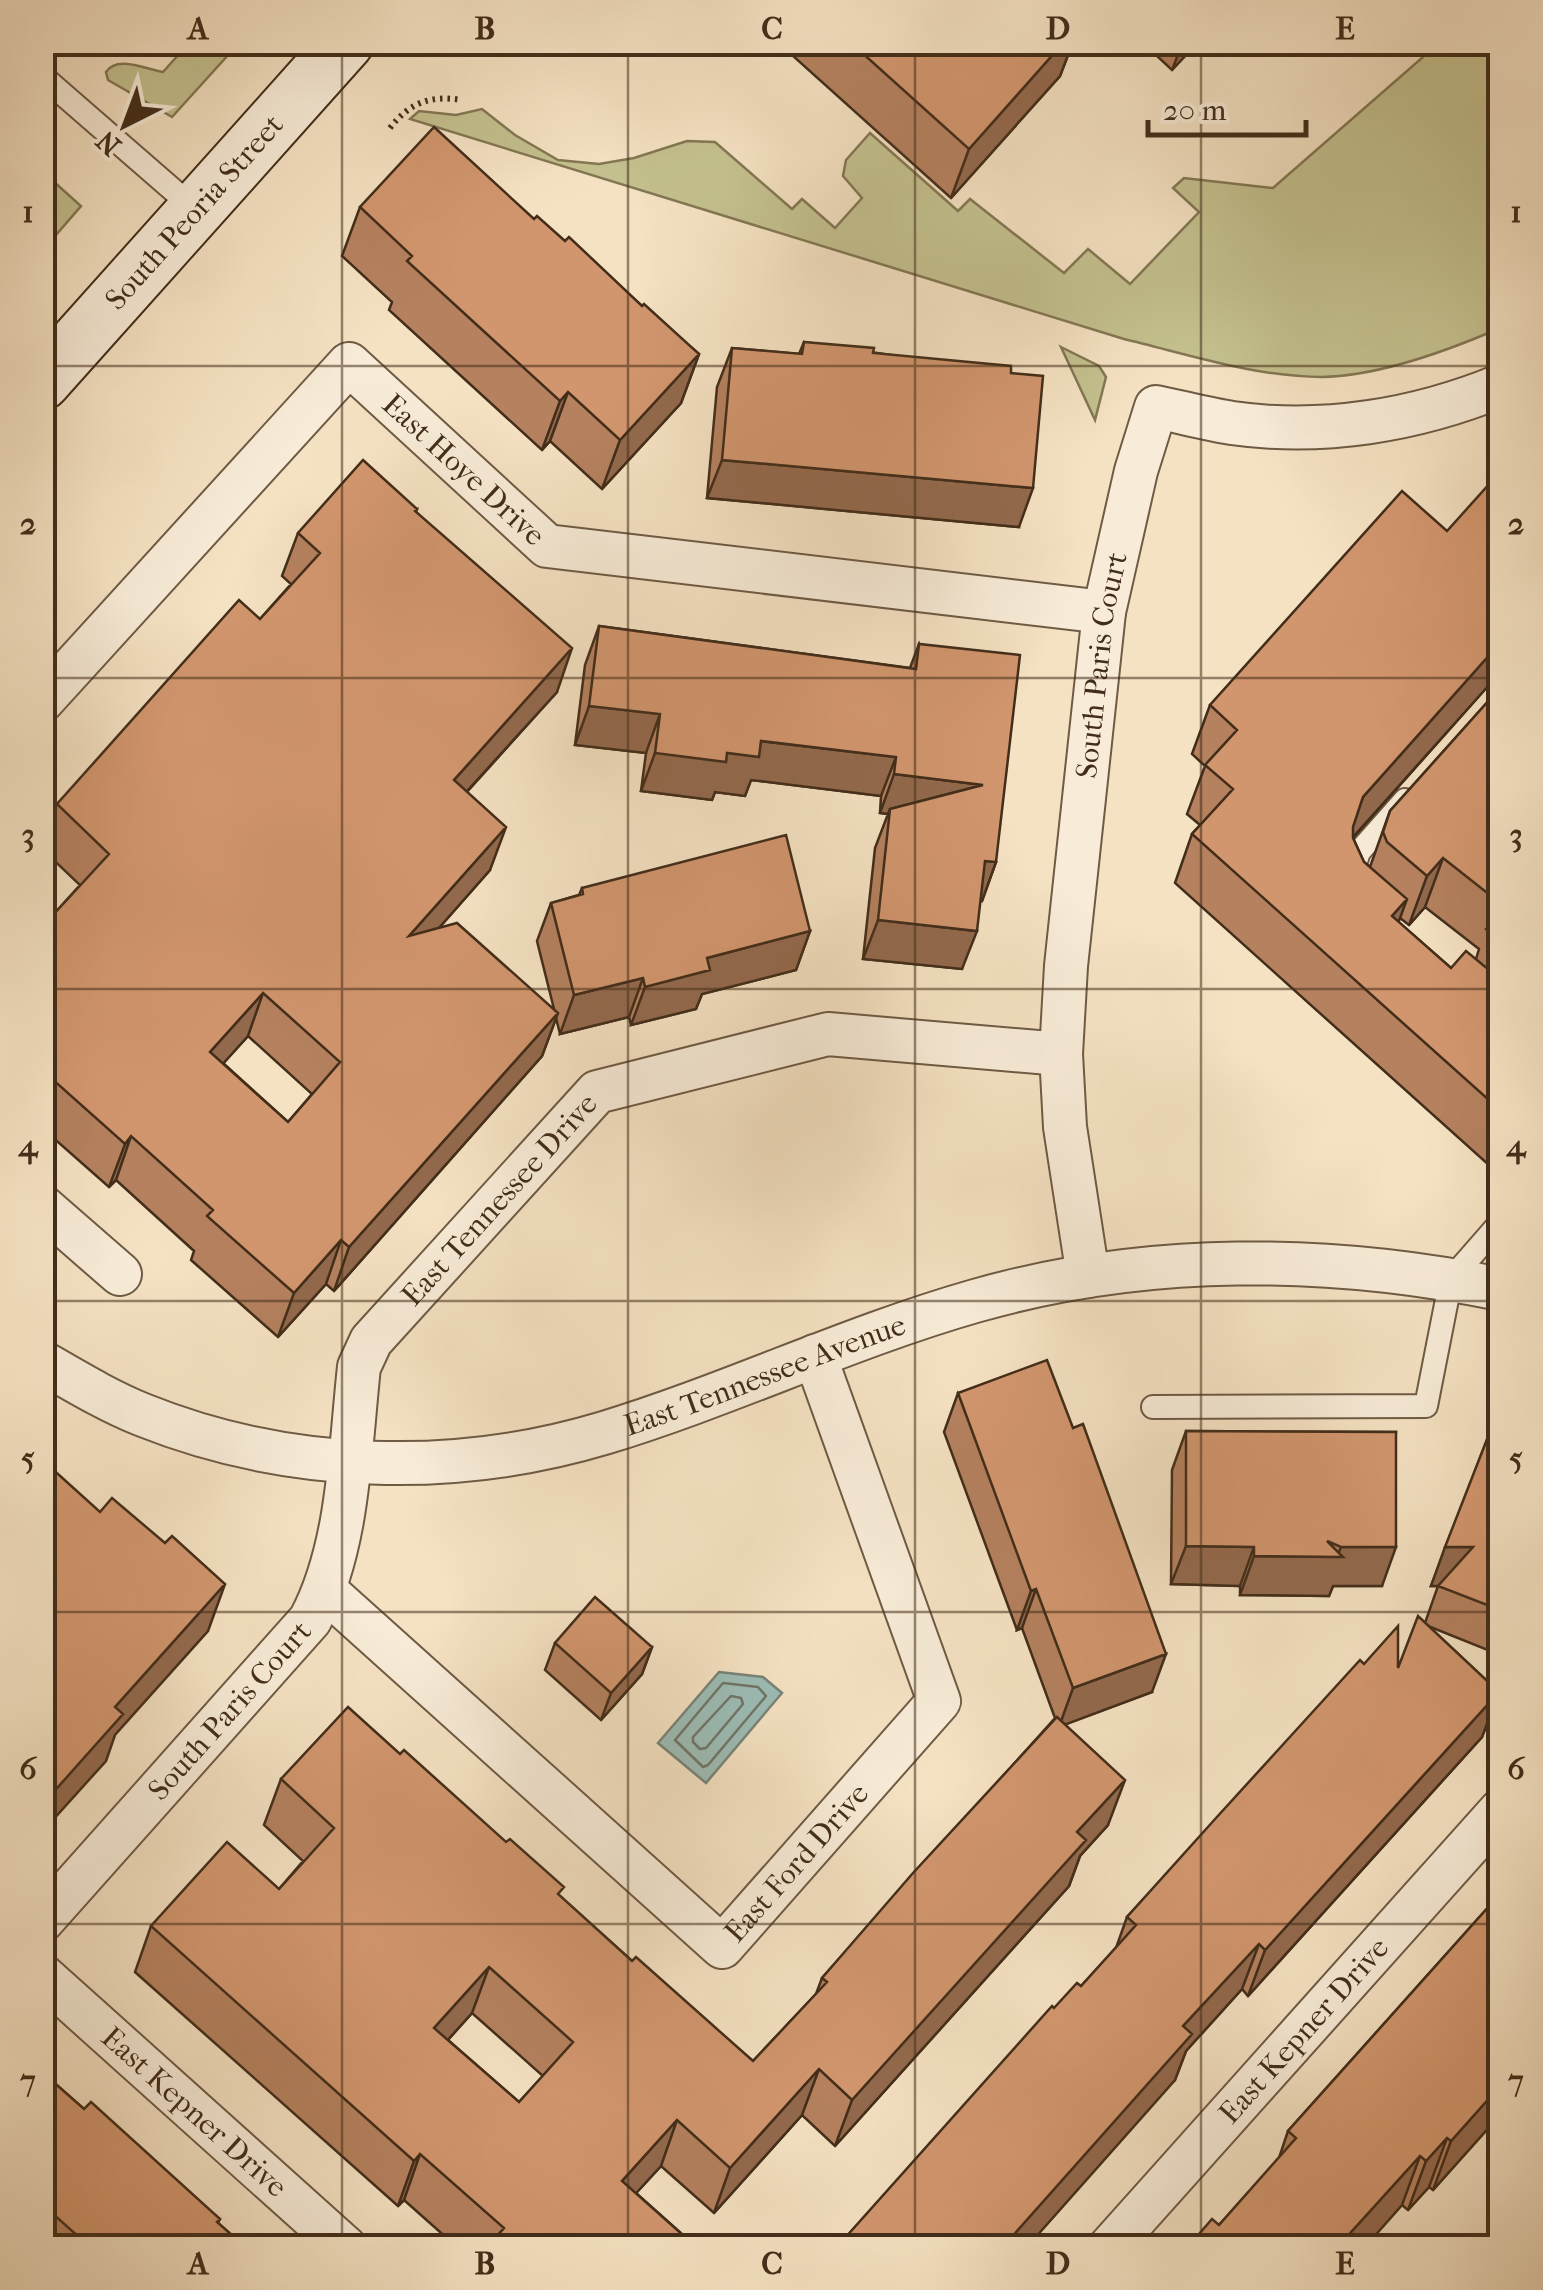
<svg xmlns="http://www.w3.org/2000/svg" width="1543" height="2290" font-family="'IM FELL French Canon',serif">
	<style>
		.green { fill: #c4c18f; stroke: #837754; stroke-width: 2.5 }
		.water { fill: #9cbdb6; stroke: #788378; stroke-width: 2.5 }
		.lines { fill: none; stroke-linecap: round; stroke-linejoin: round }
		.shore { stroke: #6f7568; stroke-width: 2.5 }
		.lane-casing { stroke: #6f5a44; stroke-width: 26 }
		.street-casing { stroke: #6f5a44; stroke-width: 46 }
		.secondary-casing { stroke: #422d1a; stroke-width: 59 }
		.path { stroke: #422d1a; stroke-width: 6; stroke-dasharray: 2.5 5; stroke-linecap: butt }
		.lane { stroke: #f8ecd8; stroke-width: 22 }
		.street { stroke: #f8ecd8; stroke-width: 42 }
		.secondary { stroke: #f8ecd8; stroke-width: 55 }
		.wall { fill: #b5815f; stroke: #422d1a; stroke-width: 2.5; fill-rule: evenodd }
		.shaded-wall { fill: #93694d; stroke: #422d1a; stroke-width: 2.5 }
		.building { fill: #d2966e; stroke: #422d1a; stroke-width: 2.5; fill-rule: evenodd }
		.grid { fill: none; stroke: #422d1a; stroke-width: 2.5; stroke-opacity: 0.55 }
		.labels { text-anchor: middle; stroke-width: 8; stroke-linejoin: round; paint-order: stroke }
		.street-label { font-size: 30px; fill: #422d1a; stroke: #f8ecd8 }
		.neatline { fill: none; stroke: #422d1a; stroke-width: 4 }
		.grid-label { font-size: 32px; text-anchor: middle; font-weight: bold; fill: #422d1a }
	</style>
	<rect width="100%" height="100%" fill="#f5e2c3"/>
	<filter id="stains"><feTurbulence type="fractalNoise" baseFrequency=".002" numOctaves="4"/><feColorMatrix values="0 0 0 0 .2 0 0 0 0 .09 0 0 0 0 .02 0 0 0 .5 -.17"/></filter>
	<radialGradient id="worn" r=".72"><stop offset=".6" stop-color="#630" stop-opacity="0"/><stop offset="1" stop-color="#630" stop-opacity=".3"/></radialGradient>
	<!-- green -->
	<path class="green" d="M189,43H239L172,117L108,80L106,72C117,55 145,69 163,72Z
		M1439,43H1500V328C1447,351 1380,376 1322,377C1256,377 1187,354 1124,339L410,119L419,111L456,115L482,109L515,135L558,160L599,164L634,158L687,141L715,142L792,209L802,199L835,228L862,198L843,176L846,160L870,133L958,211L970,199L1064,273L1088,249L1130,284L1199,212L1173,188L1184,178L1273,188Z
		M43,172L81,206L43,250Z
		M1061,347L1099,366L1106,377L1095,420Z"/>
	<!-- water -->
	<path class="water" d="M719,1672L763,1677L782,1693L706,1783L658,1743Z"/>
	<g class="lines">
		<!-- shore -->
		<path class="shore" d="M723,1683L758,1687L766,1696L708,1765L703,1767L675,1740Z
			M731,1696L741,1698L743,1704L706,1748L700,1749L693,1742V1737Z"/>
		<!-- lane casing -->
		<g class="lane-casing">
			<path id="lane" d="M42,76L196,210
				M1350,879L1359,852L1405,800
				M1153,1407L1426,1406L1451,1279L1500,1223"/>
		</g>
		<!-- street casing -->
		<g class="street-casing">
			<g id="street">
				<path id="s1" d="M42,701L349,364L547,546L1104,612"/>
				<path d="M42,1206L120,1274"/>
				<path id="s2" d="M1088,1276L1065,1127L1061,1054L1066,966L1104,612L1136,471L1156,407C1181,412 1207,419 1232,423C1323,436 1417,420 1500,386"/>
				<path id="s3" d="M42,1362C75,1381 108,1401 143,1415C288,1473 454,1478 604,1433C729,1395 849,1337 975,1301C1146,1252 1328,1254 1500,1289"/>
				<path id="s4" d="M326,1591L722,1947L939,1701L815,1356"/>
				<path id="s5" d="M42,1921L310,1620C349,1547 350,1449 359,1367L371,1341L597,1092L828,1034L1061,1054"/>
				<path id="s6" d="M42,1975L346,2248"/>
				<path id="s7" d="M1109,2248L1500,1811"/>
			</g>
		</g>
		<!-- secondary casing -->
		<g class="secondary-casing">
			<g id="secondary">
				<path id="s8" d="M42,382L346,42"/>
			</g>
		</g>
		<!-- path -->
		<path class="path" d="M390,128C410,102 431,95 462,100"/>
		<!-- lane -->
		<use href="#lane" class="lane"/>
		<!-- street -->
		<use href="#street" class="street"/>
		<!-- secondary -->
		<use href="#secondary" class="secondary"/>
	</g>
	<!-- wall -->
	<path class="wall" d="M785,42H1073L1060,76L951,198L783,47Z
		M1142,42H1198L1172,70Z
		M1221,42H1236L1229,50Z
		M360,207L534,219L565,241L699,354L681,403L602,489L550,441L542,450L389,310L392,302L342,256Z
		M804,342L1011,373L1019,527L707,498L717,387L732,348L799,354Z
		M417,509L416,512L557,692L467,792L490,870L439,928L554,1009L537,941L551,903L579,895L582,888L810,931L796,970L702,994L696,1009L631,1025L629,1017L560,1034L556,1018L542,1056L334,1291L326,1284L278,1337L191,1260L194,1251L116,1180L109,1187L42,1128V907L52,916L80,885L42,849V843L57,804L260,619L291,584L282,576L298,533ZM248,1036L312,1094L288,1122L223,1063Z
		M599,626L910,668L919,644L996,862L982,901H980L962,969L863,959L875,848L888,814L880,813L881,796L751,780L745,796L715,792L712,800L641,791L646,753L575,745L585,665Z
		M1489,685L1353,838L1364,862L1370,867L1390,811L1500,688V1175L1175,883L1192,834L1200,825L1187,814L1205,766L1192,754L1210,705ZM1425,907L1479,949L1476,959L1451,968L1398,922L1400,918L1409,925Z
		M958,1393L1152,1692L1065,1724L1108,1825L1080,1856L1069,1886L835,2146L802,2115L714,2213L661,2166L636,2193L684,2236L682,2242L688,2248H458L404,2200L398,2206L135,1972L151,1926L279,1889L303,1861L264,1825L281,1779L560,1896L632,1961L753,2061L816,1994L822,1978L1055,1718L1022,1628L1017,1630L944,1432ZM472,2013L543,2076L519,2102L448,2040Z
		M1500,1406V1655L1428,1626L1499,1692L1482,1737L1248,1996L1242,1989L1186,2051L1175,2080L1054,2008L1081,1986L1116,1948L1127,1917L1364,1664L1398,1668L1425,1623L1438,1586H1431Z
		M1186,1431L1396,1432L1382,1586H1333L1329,1596L1240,1595V1586L1171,1584L1172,1470Z
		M555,1643L652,1647L642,1674L601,1720L545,1670Z
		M1500,1894V2115L1433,2190L1429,2187L1408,2210L1402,2205L1219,2225L1279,2158L1288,2131Z
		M42,2072L84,2109L220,2219L218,2223L243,2245L242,2248H42Z"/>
	<!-- shaded-wall -->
	<path class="shaded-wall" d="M1064,42H1073L1060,76L951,198L969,149Z
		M1183,42H1198L1172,70Z
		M699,354L681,403L602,489L620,440Z
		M568,392L550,441L542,450L560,401Z
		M722,460L1033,488L1019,527L707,498Z
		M1500,643V682L1489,685L1345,846L1363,797Z
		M572,648L557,692L438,823L454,780Z
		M589,706L660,714L646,753L575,745Z
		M761,741L896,757L881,796L751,780L745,796L715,792L712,800L641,791L655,753Z
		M894,774L983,785L890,809L888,814L880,813Z
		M506,827L490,870L393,980L409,936Z
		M1443,858L1425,907L1409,925L1427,876Z
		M985,861L996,862L982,901L971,900Z
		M1407,899L1389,948L1392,916Z
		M878,920L977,931L962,969L863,959Z
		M810,931L796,970L702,994L696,1009L631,1025L645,987L707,958Z
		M643,978L629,1017L560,1034L574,995Z
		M263,993L248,1036L195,1095L210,1052Z
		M558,1013L542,1056L334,1291L349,1247Z
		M131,1136L116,1180L109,1187L125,1144Z
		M341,1240L326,1284L278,1337L294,1293Z
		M1186,1546L1254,1547L1240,1586L1171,1584Z
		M1341,1547H1396L1382,1586H1333L1329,1596L1240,1595L1254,1556L1337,1557Z
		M1445,1547H1473L1459,1586H1431Z
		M225,1584L208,1631L115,1735L106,1761L42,1832V1805L115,1707Z
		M1036,1589L1022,1628L1017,1630L1031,1591Z
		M652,1647L642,1674L601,1720L611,1693Z
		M1166,1654L1152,1692L1059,1727L1073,1688Z
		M1499,1692L1482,1737L1248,1996L1265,1950Z
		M1125,1780L1108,1825L1080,1856L1069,1886L835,2146L852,2100L1077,1832Z
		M1259,1944L1242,1989L1186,2051L1175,2080L1026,2248H1002L1183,2026Z
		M489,1967L472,2013L418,2073L434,2028Z
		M819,2069L802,2115L714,2213L730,2168Z
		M1500,2086V2115L1433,2190L1451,2141Z
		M677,2120L661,2166L605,2227L622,2181Z
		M1447,2138L1429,2187L1408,2210L1426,2161Z
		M420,2154L404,2200L398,2206L414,2161Z
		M1420,2156L1402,2205L1364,2248H1341L1343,2241Z"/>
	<!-- building -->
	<path class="building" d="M850,42H1064L969,149Z
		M434,127L534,219L537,216L565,241L569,237L642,306L644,304L699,354L620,440L568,392L560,401L407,261L412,256L360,207Z
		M804,342L874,348L873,353L1011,366V373L1043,376L1033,488L722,460L732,348L802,354Z
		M363,460L417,509L415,511L572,648L454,780L506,827L409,936L457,923L558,1013L349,1247L341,1240L294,1293L207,1216L213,1210L131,1136L125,1144L42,1070V907L52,916L109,854L57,804L239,600L260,619L320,553L298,533ZM263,993L340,1062L288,1122L210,1052Z
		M1500,472V643L1363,797L1353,827V838L1364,862L1407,899L1392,916L1451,968L1466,951L1500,979V1110L1192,834L1233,789L1205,765L1237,730L1210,705L1402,491L1447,531Z
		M599,626L916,669L919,644L1020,655L996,862L985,861L977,931L878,920L890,809L983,785L894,774L896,757L761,741L759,757L727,753L726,762L655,753L660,714L589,706Z
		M1500,688V903L1443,858L1427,876L1387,842L1383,832L1390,811Z
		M786,835L810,931L707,958L710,970L645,987L643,978L574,995L551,903L583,894L582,888Z
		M1500,913V941L1486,929Z
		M1047,1360L1073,1428L1083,1424L1166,1654L1073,1688L1036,1589L1031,1591L958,1393Z
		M1500,1406V1610L1438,1586L1473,1547H1445Z
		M1186,1431L1396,1432V1547H1341L1327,1541L1343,1557L1254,1556V1547L1186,1546Z
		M48,1465L100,1512L112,1498L165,1543L172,1536L225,1584L115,1707L123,1714L42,1805V1470Z
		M595,1597L652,1647L611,1693L555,1643Z
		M1418,1616L1499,1692L1265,1950L1259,1944L1183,2026L1192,2034L1002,2248H836L1052,2006L1054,2008L1077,1983L1081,1986L1136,1925L1127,1917L1216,1818L1360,1660L1364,1664L1398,1626V1668Z
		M348,1707L400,1754L404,1750L506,1842L510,1839L564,1887L558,1894L632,1961L636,1957L753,2061L827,1982L822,1978L913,1873L1057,1717L1125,1780L1077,1832L1086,1840L852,2100L819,2069L730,2168L677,2120L622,2181L684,2236L680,2241L688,2248H508L496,2237L504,2228L420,2154L414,2161L151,1926L227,1842L279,1889L334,1828L281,1779ZM489,1967L573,2042L519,2102L434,2028Z
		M1500,1894V2086L1451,2141L1447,2138L1426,2161L1420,2156L1343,2241L1350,2248H1187L1212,2219L1219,2225L1296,2138L1288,2131Z
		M42,2072L84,2109L91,2102L220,2219L217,2222L243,2245L241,2248H91L42,2204Z"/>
	<!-- grid -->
	<path class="grid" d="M342,42V2248M628,42V2248M915,42V2248M1201,42V2248M42,366H1500M42,678H1500M42,989H1500M42,1301H1500M42,1612H1500M42,1924H1500"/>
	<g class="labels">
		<!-- street labels -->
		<g class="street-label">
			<text dy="10" stroke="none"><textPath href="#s8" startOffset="228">South Peoria Street</textPath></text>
			<text dy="10" stroke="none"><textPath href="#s1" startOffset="612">East Hoye Drive</textPath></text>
			<text dy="10" stroke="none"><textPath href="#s2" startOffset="615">South Paris Court</textPath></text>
			<text dy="10" stroke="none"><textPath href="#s5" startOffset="882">East Tennessee Drive</textPath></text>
			<text dy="10" stroke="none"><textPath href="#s3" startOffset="755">East Tennessee Avenue</textPath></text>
			<text dy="10" stroke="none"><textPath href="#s5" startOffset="282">South Paris Court</textPath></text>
			<text dy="10" stroke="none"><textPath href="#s4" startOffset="645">East Ford Drive</textPath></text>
			<text dy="10" stroke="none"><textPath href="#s7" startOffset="292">East Kepner Drive</textPath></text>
			<text dy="10" stroke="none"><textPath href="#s6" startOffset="205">East Kepner Drive</textPath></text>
		</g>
	</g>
	<!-- margin -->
	<rect width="1543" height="2290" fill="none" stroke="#f5e2c3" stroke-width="110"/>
	<!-- north arrow -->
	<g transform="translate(125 125) rotate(222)" stroke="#f8ecd8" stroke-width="8" paint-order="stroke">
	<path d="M0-8L18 38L0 25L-18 38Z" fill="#422d1a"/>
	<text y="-15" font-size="28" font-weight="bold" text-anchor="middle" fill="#422d1a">N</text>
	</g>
	<!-- scale -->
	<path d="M1148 120v15h158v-15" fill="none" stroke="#422d1a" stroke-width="5"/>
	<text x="1163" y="120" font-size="30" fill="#422d1a" stroke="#f8ecd8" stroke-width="8" paint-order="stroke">20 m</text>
	<rect x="55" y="55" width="1433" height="2180" class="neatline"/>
	<g class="grid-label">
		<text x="198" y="39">A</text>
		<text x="485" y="39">B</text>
		<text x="772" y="39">C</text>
		<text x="1058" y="39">D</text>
		<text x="1345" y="39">E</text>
		<text x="28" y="222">1</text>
		<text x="1516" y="222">1</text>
		<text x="28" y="534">2</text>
		<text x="1516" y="534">2</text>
		<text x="28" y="845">3</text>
		<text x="1516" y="845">3</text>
		<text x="28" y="1156">4</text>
		<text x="1516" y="1156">4</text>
		<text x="28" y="1468">5</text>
		<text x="1516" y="1468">5</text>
		<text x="28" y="1779">6</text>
		<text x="1516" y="1779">6</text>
		<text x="28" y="2091">7</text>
		<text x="1516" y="2091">7</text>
		<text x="198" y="2274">A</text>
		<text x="485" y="2274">B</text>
		<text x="772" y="2274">C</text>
		<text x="1058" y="2274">D</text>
		<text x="1345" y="2274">E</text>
	</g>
	<rect width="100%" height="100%" filter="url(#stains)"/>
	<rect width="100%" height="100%" fill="url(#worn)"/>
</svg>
